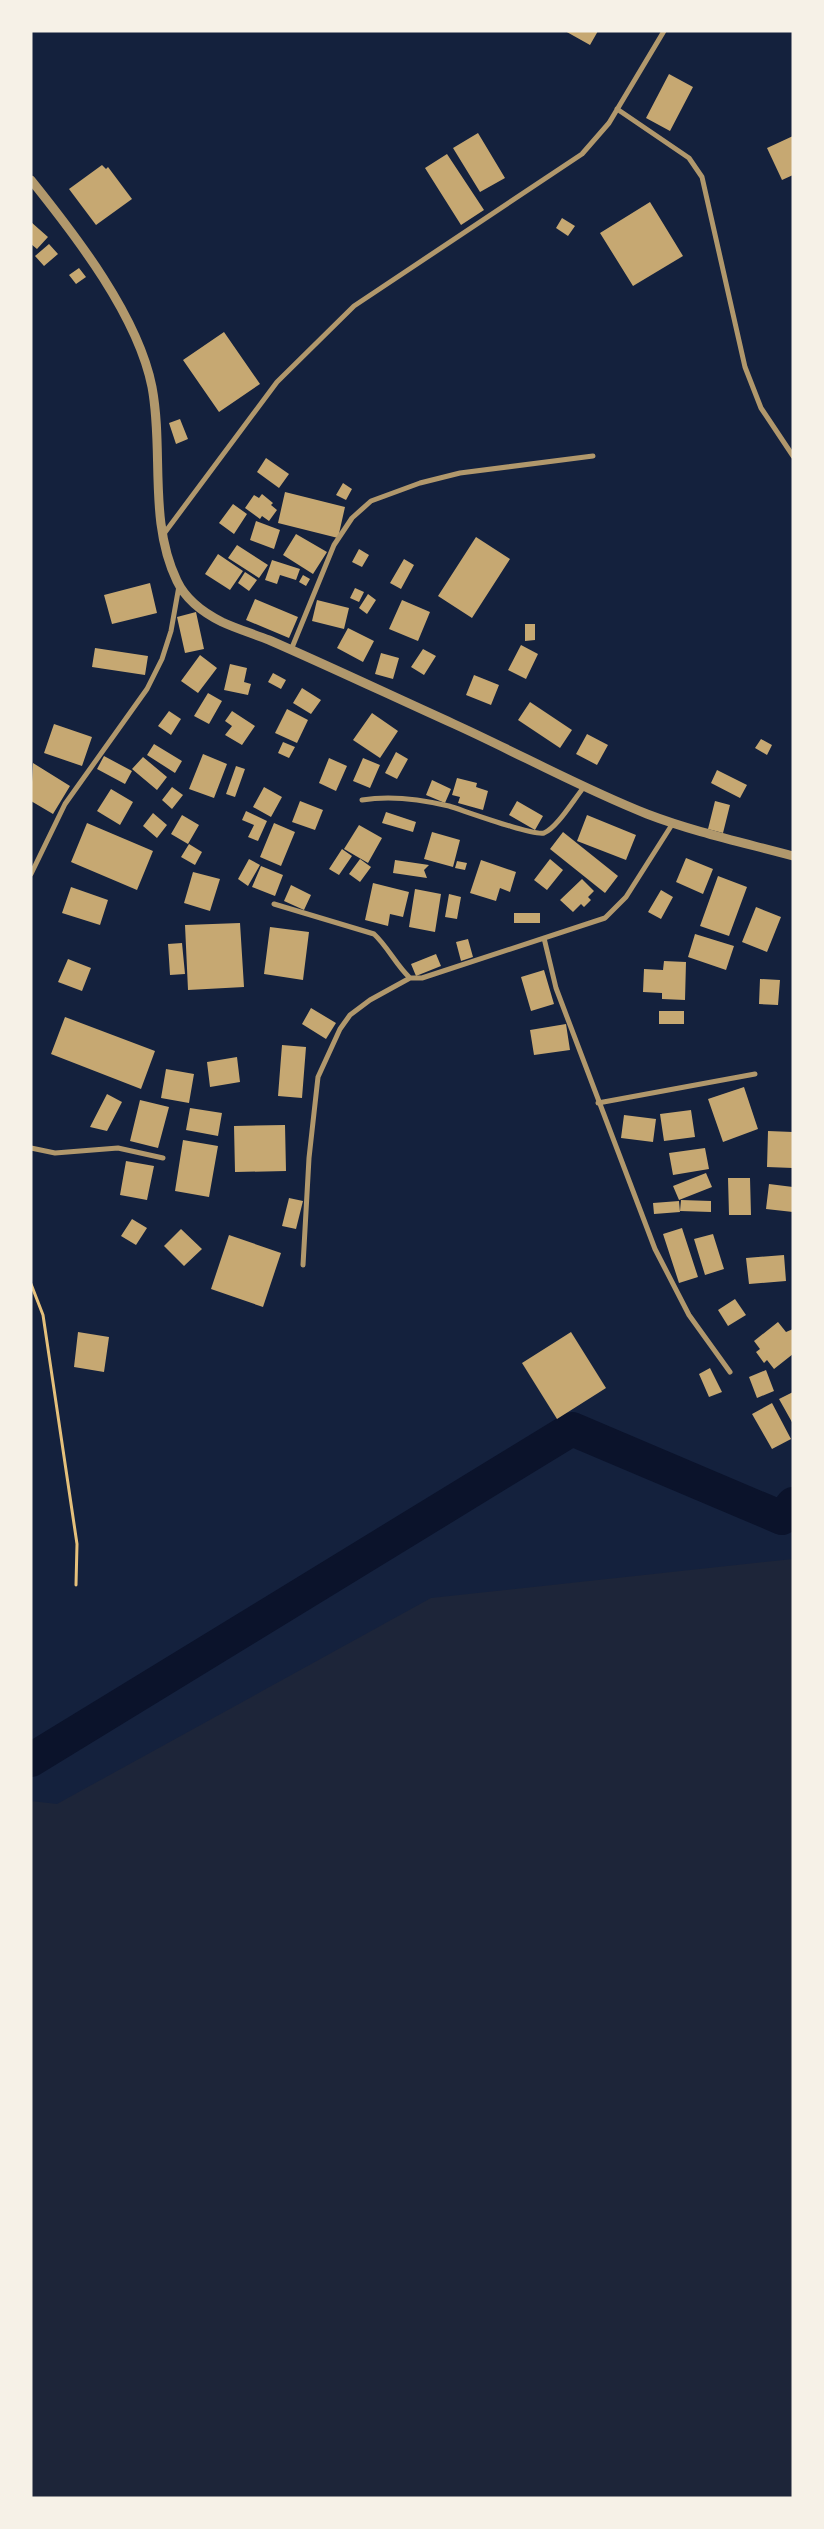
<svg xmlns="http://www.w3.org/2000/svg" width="824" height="2529" font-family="'PT Sans',sans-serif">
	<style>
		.green { fill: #1d2539 }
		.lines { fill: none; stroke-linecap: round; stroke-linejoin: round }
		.river { stroke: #0b132b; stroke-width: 34 }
		.building { fill: #c6a872 }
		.path { stroke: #e5c07b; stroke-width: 3 }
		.minor { stroke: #b1986c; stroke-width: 5 }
		.tertiary { stroke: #b1986c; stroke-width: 9 }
	</style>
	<rect width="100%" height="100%" fill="#14213d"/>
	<!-- green -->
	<path class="green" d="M793,1559V2498H31V1801L57,1804L431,1598Z"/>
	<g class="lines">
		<!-- river -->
		<path class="river" d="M31,1760L572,1429L782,1518L793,1504"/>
	</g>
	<!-- building -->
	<path class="building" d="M565,31H598L590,45Z
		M669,74L693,87L670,131L646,118Z
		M478,133L505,178L480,192L453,148Z
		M793,136V175L782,180L767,148Z
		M447,154L484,210L461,225L425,168Z
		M102,165L106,169L108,167L132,199L96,225L69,189Z
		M650,202L683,256L633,286L600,233Z
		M562,218L575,226L568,236L556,228Z
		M31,222L48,237L37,249L31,244Z
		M49,244L58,254L44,266L35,256Z
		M79,268L86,277L76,284L69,275Z
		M224,332L260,384L219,412L183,360Z
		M180,419L188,439L176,444L169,423Z
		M266,458L289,474L279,488L257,472Z
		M343,483L352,489L346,500L336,495Z
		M285,492L345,507L338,538L278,523Z
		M262,494L273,503L271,505L277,510L269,521L262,516L260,519L245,508L254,495L259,498Z
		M233,504L247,514L234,534L219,523Z
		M256,521L280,530L274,549L250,540Z
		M296,534L327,552L313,574L283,555Z
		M476,537L510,559L472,618L438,596Z
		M237,545L268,565L259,578L228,558Z
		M359,549L369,555L362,567L352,562Z
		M218,554L243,571L230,590L205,574Z
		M404,559L414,565L401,589L390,583Z
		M272,560L300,569L296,580L280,575L277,584L265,580Z
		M245,572L257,580L249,591L238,583Z
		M303,575L310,579L306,586L299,582Z
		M150,583L157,613L112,624L104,595Z
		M355,588L364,592L359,602L350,598Z
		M368,594L376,600L367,614L359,608Z
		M255,599L298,617L289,638L246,620Z
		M317,600L349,608L344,629L312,621Z
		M402,600L430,612L418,641L389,629Z
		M196,612L204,649L185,653L177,617Z
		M525,624H535V640L525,641Z
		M348,628L374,641L363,662L337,648Z
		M521,645L538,654L526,679L508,670Z
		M95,648L148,656L145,675L92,667Z
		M423,649L436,656L424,675L411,667Z
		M381,653L399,658L393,679L375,674Z
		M200,655L217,668L198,693L181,681Z
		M230,664L247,668L244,682L251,684L248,695L224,690Z
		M273,673L286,680L281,689L268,682Z
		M474,675L499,685L491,705L466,695Z
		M302,688L321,700L311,714L293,703Z
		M208,693L222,701L209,724L194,716Z
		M530,702L572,730L560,748L518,720Z
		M287,709L308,720L297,743L275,733Z
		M169,711L181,719L171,735L158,726Z
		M232,711L255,726L242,745L225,735L232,726L225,721Z
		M372,713L398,731L380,758L353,740Z
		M54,724L92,737L82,766L44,753Z
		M587,734L608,745L597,765L576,754Z
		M761,739L772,745L767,755L755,748Z
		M283,742L295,747L289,758L278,753Z
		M154,744L182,761L175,773L147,755Z
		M396,752L408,759L397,779L385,773Z
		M203,754L227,764L214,798L189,789Z
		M104,756L132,771L125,784L97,769Z
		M143,757L167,777L157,790L132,769Z
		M329,758L347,766L336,791L319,783Z
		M363,758L380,765L370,788L353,781Z
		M33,763L70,786L53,814L31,801Z
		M236,766L245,769L235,797L226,794Z
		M717,770L747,785L740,798L711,783Z
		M457,778L477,783L476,787L488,791L483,810L458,803L460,797L452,795Z
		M432,780L451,789L445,803L426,795Z
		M172,787L183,795L172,809L162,800Z
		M264,787L282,797L271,817L253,807Z
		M111,789L133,802L120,825L97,811Z
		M300,801L323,810L315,830L292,822Z
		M517,801L543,816L535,830L509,815Z
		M715,801L730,805L723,833L708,829Z
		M246,811L267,821L258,841L248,837L254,825L242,820Z
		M386,812L416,822L413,832L382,823Z
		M153,813L167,825L157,838L143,826Z
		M182,815L199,825L188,844L171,834Z
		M587,815L636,835L626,860L577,841Z
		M87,823L153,851L137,890L71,862Z
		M274,823L295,832L281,866L260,857Z
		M359,825L382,838L368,863L344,849Z
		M432,832L460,840L453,867L424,859Z
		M563,832L618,876L605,893L550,849Z
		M189,844L202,852L195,865L181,857Z
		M342,849L352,856L339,875L329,869Z
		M686,858L713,869L703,894L676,882Z
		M249,859L260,865L248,886L238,879Z
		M360,859L371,867L360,882L349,874Z
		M550,859L563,870L547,890L534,880Z
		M395,860L429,865L424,870L427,878L393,873Z
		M481,860L516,872L510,892L500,888L496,901L470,893Z
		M457,861L467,863L465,870L455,868Z
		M261,866L283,875L275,896L252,887Z
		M193,872L220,879L210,911L184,903Z
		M718,876L747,887L729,936L700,926Z
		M582,879L594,891L588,897L591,900L584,907L581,904L573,912L560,900Z
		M373,883L409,892L403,917L390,914L388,926L365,920Z
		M291,885L311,895L304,910L284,901Z
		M71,887L108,900L100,925L62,913Z
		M415,889L441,894L435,932L409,927Z
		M661,890L673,897L661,919L648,912Z
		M449,894L461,897L457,919L445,917Z
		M756,907L781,917L767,952L742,942Z
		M514,913H540V923H514Z
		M240,923L244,987L188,990L185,925Z
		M270,927L309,932L303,980L264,974Z
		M695,934L734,946L726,970L688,957Z
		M468,939L473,957L461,961L456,942Z
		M182,943L185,974L170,975L168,944Z
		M436,954L441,966L416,976L411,964Z
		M68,959L91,968L82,991L58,982Z
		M664,961L686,962L685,1000L662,999V993L643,992L644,969L663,970Z
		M544,970L554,1004L531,1011L521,977Z
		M760,979L780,980L778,1005L759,1004Z
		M311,1008L336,1023L326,1039L302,1024Z
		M659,1011H684V1024H659Z
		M65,1017L155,1051L141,1089L51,1054Z
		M566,1024L570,1050L534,1055L530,1030Z
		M282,1045L306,1047L302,1098L278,1096Z
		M237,1057L240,1082L210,1087L207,1062Z
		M166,1069L194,1074L189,1103L161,1098Z
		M744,1087L758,1129L723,1142L708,1099Z
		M107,1094L122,1102L107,1131L90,1127Z
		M140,1100L169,1107L158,1148L130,1141Z
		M190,1108L222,1113L218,1136L186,1130Z
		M691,1110L695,1137L664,1141L660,1114Z
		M624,1115L656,1119L653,1142L621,1138Z
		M285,1125L286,1171L235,1172L234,1126Z
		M768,1131L793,1132V1168L767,1167Z
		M183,1140L218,1146L209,1197L175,1191Z
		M705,1148L709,1169L673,1175L669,1153Z
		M126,1161L154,1166L147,1200L120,1195Z
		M706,1173L712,1187L679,1200L673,1186Z
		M728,1178H750L751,1215H729Z
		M769,1184L793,1187V1212L766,1209Z
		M289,1198L303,1201L296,1229L282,1226Z
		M681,1200L711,1201V1212L680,1211Z
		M679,1201L680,1212L654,1214L653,1203Z
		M132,1219L147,1228L136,1245L121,1236Z
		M682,1228L698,1277L679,1283L663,1234Z
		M181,1229L202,1249L184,1266L164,1246Z
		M713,1234L724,1269L705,1275L694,1239Z
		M229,1235L281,1253L263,1307L211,1289Z
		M784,1255L786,1281L749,1284L746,1258Z
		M735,1299L746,1315L728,1326L718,1310Z
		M778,1322L786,1332L793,1329V1354L774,1369L767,1360L764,1363L756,1352L760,1349L754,1341Z
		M78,1332L109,1337L104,1372L74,1367Z
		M571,1332L606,1388L557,1419L522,1363Z
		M710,1368L722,1392L709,1397L699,1374Z
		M766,1370L774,1391L757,1398L749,1377Z
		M793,1392V1424L779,1399Z
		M772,1403L791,1439L772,1449L752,1414Z"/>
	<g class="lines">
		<!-- path -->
		<path class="path" d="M31,1284L43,1315L77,1544L76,1585"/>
		<!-- minor -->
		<path class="minor" d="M617,109L689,158L702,177L745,367L761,408L793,456
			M163,535L277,382L354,306L582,154L609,123L664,31
			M291,650L334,545L352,518L371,501L420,483L460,473L593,456
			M362,800C391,795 420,799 449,806C465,811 533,836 544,833C557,828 574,799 584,787
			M31,874L65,804L147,689L162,659L171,631L179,586
			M274,904L374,934C388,947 396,965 410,978H422L605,918L626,897L673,823
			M544,938L556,988L655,1249L689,1315L730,1372
			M598,1103L755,1074
			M31,1148L55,1153L118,1148L163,1158
			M303,1265L309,1158L318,1077L340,1029L350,1015L370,1000L410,978"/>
		<!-- tertiary -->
		<path class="tertiary" d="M31,180C76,236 138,316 152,387C164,451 148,521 177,581C186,600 204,613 222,622C237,629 254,634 269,640C331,667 392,696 454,724C518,753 581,788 647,814C694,832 745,843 793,856"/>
	</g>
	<!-- border -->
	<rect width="824" height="2529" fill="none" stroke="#f6f1e7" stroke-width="65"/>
</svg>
